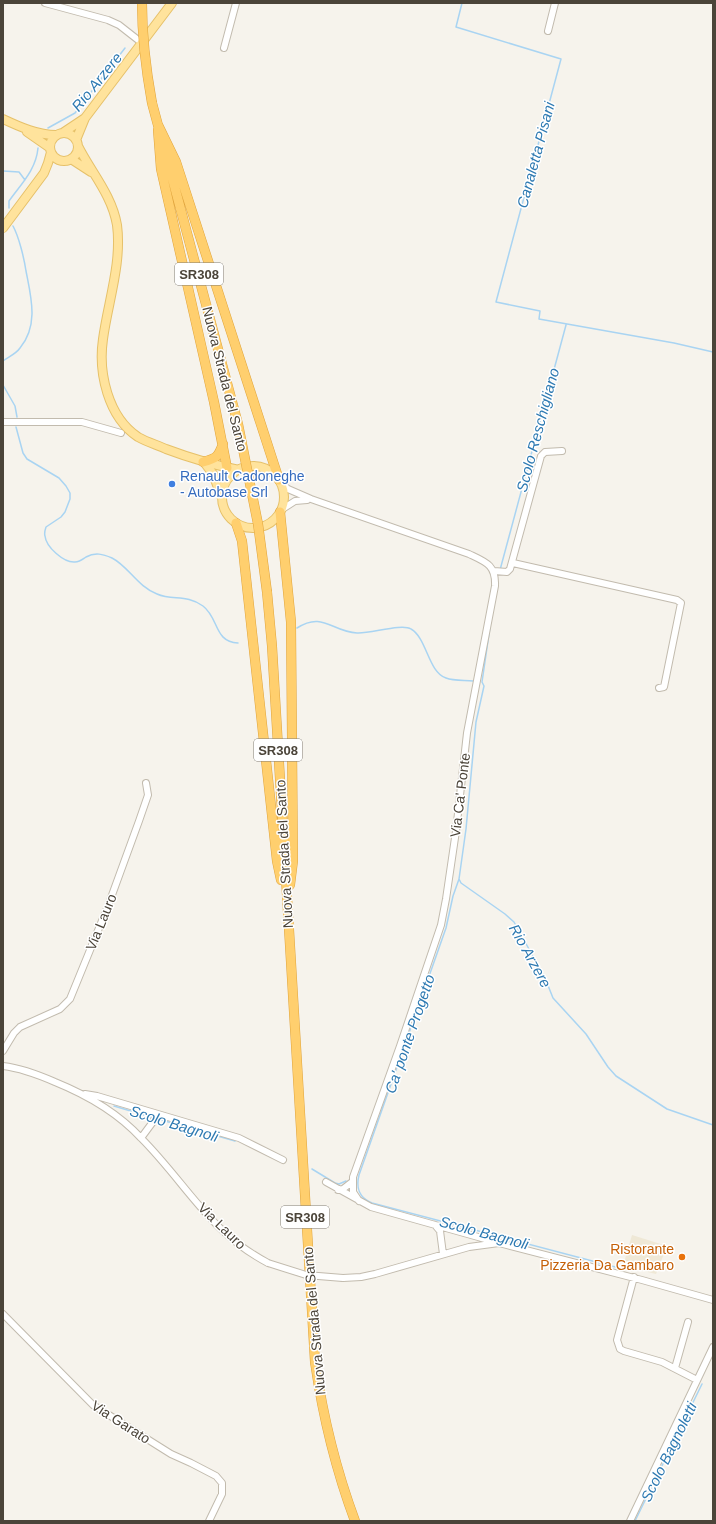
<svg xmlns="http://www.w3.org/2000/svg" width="716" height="1524" font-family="Helvetica,sans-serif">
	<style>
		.education { fill: #efe8d6 }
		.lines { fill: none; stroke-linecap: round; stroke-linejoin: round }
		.stream { stroke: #a9d4f2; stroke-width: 1.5 }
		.minor-casing { stroke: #c2bbae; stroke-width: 8 }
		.major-casing { stroke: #e6c16a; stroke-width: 10 }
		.highway-casing { stroke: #e0a43c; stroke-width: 10 }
		.minor { stroke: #fff; stroke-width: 6 }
		.major { stroke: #ffe39c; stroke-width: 8 }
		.highway { stroke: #ffcf6e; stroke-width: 9 }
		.minor-bridge-casing { stroke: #c2bbae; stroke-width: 8; stroke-linecap: butt }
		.highway-bridge-casing { stroke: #e0a43c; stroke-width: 10; stroke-linecap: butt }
		.minor-bridge { stroke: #fff; stroke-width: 6 }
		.highway-bridge { stroke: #ffcf6e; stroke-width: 9 }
		.shop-dot { fill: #3f7fe0; stroke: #fff; stroke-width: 1.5 }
		.food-dot { fill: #e8710a; stroke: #fff; stroke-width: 1.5 }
		.labels { text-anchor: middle; stroke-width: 3; stroke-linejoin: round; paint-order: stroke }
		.shield { fill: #fff; stroke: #817c74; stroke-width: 1 }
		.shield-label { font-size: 13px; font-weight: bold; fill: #4b4439 }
		.street-label { font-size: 14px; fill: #4b4439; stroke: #fff }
		.shop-label { font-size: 14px; fill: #366cbe; stroke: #fff; text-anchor: start }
		.food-label { font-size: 14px; fill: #c56008; stroke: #fff; text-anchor: end }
		.water-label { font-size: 15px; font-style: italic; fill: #2e7ab2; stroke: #fff }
	</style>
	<rect width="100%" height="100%" fill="#f6f3ec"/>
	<!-- education -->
	<path class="education" d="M632,1235L667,1246L656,1274L623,1266Z"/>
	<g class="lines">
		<!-- stream -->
		<path class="stream" d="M462,3L456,27L561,59L496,302L540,311L539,319L674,343L713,352
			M48,128L75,113L125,48
			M3,171L19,172L25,180
			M9,208V201C21,184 36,170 38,148
			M3,361C8,357 16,354 20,348C39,325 31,297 26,271C24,258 19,237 13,226
			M3,385L15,406L17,417
			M16,427L23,453L27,459L59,478L66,486L70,493V499L65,512L61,517L46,527C45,530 44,533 45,536C46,547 64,563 75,562C80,562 83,559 86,557C95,552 103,554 112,558C128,566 138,587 157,594C173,601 186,594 203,606C219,618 214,642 238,643
			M500,570L566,325
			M490,627L482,682L484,686L476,722L466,829L459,879L461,883L505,914L514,922L545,978L553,998L586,1034L608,1067L616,1076L667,1109L713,1125
			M297,628C323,611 332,632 357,633C370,634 402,623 411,629C427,638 428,672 446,678C454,681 465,680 473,681
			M459,879L453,896L446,928L359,1175C356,1187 359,1198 372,1203L619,1268
			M114,1106L154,1118
			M158,1119L235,1141
			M312,1169L335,1183L339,1184L346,1181
			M635,1521L702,1384"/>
		<!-- minor casing -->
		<g class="minor-casing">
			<path id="minor" d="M45,3L108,20L119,25L142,43
				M548,31L555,3
				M224,48L236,3
				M3,422H82L121,433
				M281,483L288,489L311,499L469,554C486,562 496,565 495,586L467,733L456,831L446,899L441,925L400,1046L353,1177V1192L359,1201
				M281,510L295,501L307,500
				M513,563L677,600L681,603L664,687L659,688
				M494,571L507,572L510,569L541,456L545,452L562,451
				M3,1051L14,1033L20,1027L60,1009L70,999L108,906L139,821L148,795L146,783
				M3,1066C20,1068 39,1075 55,1082C87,1095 118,1113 141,1138C186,1183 209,1232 268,1263
				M85,1094L97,1096L239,1138L283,1160
				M141,1138L158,1115
				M326,1182L371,1207L496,1242
				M338,1190L343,1189L352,1182
				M435,1225L440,1231L443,1254
				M634,1277L617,1340L620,1349L624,1351L662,1362L697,1380
				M343,1278L361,1277L375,1274L469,1247L499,1243L642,1280L713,1300
				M3,1314L93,1405L171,1454L191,1463L216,1476L222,1483V1494L209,1521
				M675,1368L688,1322
				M630,1521L713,1347"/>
		</g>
		<!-- major casing -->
		<g class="major-casing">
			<path id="major" d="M3,119C20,127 38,135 56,135
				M27,132L50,148
				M64,132L85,118L172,3
				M50 147a14 14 0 1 1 28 0a14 14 0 1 1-28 0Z
				M76,140L85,118
				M78,146C91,172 112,195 117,225C122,263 108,302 103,339C98,373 108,417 138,437C147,442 157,445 166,449C190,458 214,465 239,470
				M71,159L91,172
				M3,228L44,173L48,163L51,152
				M204,462L213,474L221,496
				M222 497a31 31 0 1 1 62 0a31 31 0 1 1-62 0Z"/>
		</g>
		<!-- highway casing -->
		<g class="highway-casing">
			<path id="highway" d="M152,103L159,129
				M158,125L176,162L279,480
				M158,130L161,169L214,402L227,468
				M164,147L238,424
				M203,462C217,458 218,457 223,444
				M280,512L291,622L293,861L290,885
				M236,523L242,541L277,861L281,880
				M267,592L272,646L315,1362C323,1417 336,1470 355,1521"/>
		</g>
		<!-- minor -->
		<use href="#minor" class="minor"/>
		<!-- major -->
		<use href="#major" class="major"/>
		<!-- highway -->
		<use href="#highway" class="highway"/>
		<!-- minor-bridge casing -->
		<g class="minor-bridge-casing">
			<path id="minor-bridge" d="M268,1263L306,1275L343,1278"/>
		</g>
		<!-- highway-bridge casing -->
		<g class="highway-bridge-casing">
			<path id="highway-bridge" d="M142,3C142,37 146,70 152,103
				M238,424L258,524L267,592"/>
		</g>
		<!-- minor-bridge -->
		<use href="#minor-bridge" class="minor-bridge"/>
		<!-- highway-bridge -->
		<use href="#highway-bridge" class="highway-bridge"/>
	</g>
	<!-- markers -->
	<circle class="shop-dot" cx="172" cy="484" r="4"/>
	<circle class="food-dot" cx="682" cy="1257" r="4"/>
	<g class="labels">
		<!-- shield labels -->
		<g class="shield">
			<rect x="175" y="263" width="48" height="22" rx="3"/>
			<rect x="254" y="739" width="48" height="22" rx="3"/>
			<rect x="281" y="1206" width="48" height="22" rx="3"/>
		</g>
		<g class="shield-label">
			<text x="199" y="279">SR308</text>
			<text x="278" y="755">SR308</text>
			<text x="305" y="1222">SR308</text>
		</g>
		<!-- street labels -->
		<g class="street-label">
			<text transform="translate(225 379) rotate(76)" y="5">Nuova Strada del Santo</text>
			<text transform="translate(460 795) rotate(-83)" y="5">Via Ca' Ponte</text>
			<text transform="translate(284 854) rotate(-93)" y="5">Nuova Strada del Santo</text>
			<text transform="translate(101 922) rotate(-68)" y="5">Via Lauro</text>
			<text transform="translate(222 1226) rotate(44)" y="5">Via Lauro</text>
			<text transform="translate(314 1321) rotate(-95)" y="5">Nuova Strada del Santo</text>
			<text transform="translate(121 1422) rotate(33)" y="5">Via Garato</text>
		</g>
		<!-- shop labels -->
		<g class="shop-label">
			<text x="180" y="481">Renault Cadoneghe<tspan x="180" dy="16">- Autobase Srl</tspan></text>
		</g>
		<!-- food labels -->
		<g class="food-label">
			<text x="674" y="1254">Ristorante<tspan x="674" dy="16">Pizzeria Da Gambaro</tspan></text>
		</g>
		<!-- water labels -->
		<g class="water-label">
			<text transform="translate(97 82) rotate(-51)" y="5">Rio Arzere</text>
			<text transform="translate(536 155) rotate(-75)" y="5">Canaletta Pisani</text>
			<text transform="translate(538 430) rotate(-75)" y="5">Scolo Reschigliano</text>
			<text transform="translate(530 956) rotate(61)" y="5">Rio Arzere</text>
			<text transform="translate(410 1034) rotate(-71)" y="5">Ca' ponte Progetto</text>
			<text transform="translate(174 1124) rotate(17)" y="5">Scolo Bagnoli</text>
			<text transform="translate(484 1233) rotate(15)" y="5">Scolo Bagnoli</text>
			<text transform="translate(669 1452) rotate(-64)" y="5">Scolo Bagnoletti</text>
		</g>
	</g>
	<!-- border -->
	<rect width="716" height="1524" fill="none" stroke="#4b4439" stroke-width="8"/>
</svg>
